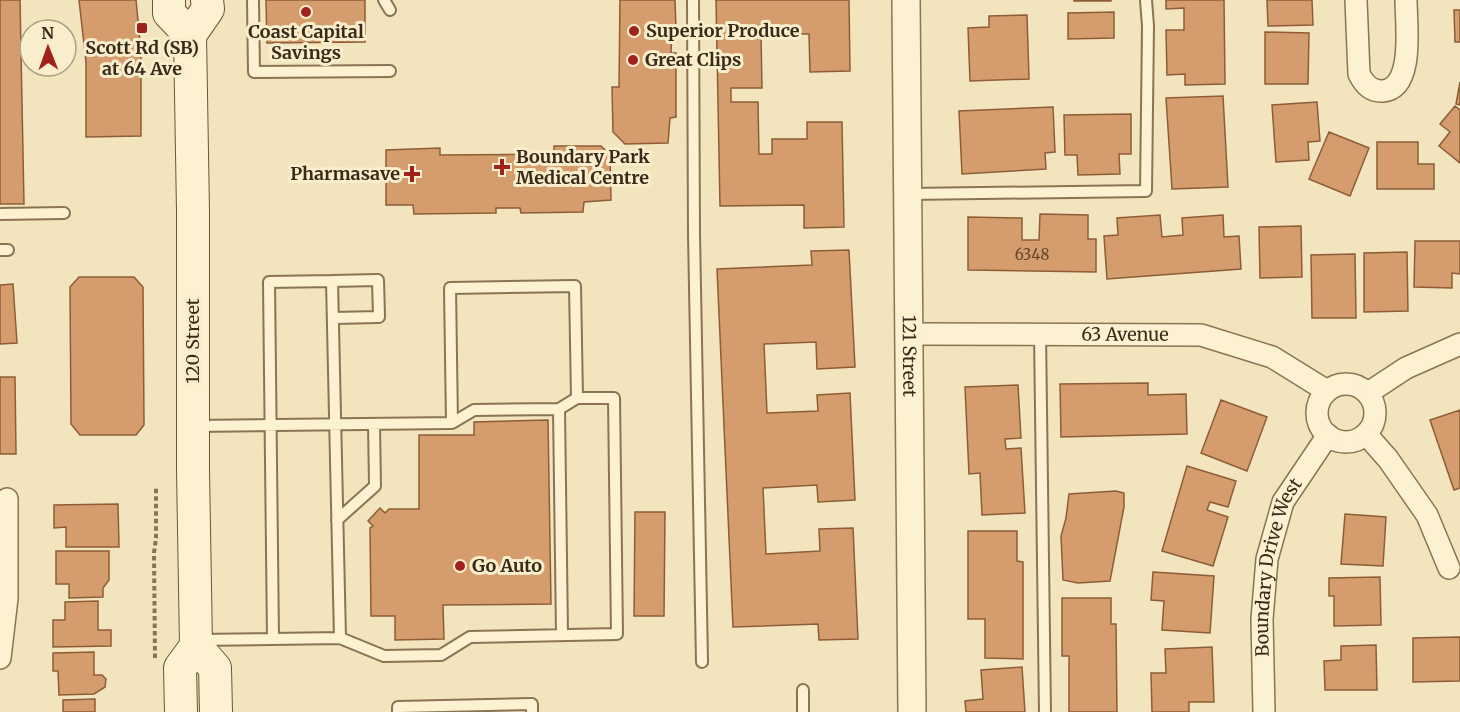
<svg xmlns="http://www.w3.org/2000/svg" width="1460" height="712" font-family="Merriweather,serif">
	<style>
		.building { fill: #d59d6e; stroke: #8d5d37; stroke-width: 1.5 }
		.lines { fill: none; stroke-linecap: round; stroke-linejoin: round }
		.service-casing { stroke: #8b7454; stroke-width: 14 }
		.minor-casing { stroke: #8b7454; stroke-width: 24 }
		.tertiary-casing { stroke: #8b7454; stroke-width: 30 }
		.secondary-casing { stroke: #6d5437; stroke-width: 34 }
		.path { stroke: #8b7454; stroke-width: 4; stroke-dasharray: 4.5 3; stroke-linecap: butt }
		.service { stroke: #fcf1d0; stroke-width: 10 }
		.minor { stroke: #fcf1d0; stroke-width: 21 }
		.tertiary { stroke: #fcf1d0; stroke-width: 27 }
		.secondary { stroke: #fcf1d0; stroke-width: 32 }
		.poi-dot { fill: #a1221d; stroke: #f9eecc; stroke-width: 2 }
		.labels { text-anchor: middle; stroke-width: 6; stroke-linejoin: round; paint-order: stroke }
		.number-label { font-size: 15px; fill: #60472f }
		.poi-label { font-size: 18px; font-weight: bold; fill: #392a1a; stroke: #f9eecc; text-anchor: start }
		.street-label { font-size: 18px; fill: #392a1a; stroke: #f9eecc }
	</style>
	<rect width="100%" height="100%" fill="#f2e4bc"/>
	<!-- building -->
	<path class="building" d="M0,0H20L24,204H0Z
		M79,0H136L141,52V136L86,137V62Z
		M266,0H365V42L267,43Z
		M620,0H675L676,29H672L671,53H676V117L670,118L668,143L625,144L613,132L612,87H619Z
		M716,0H849L850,71L810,72L809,34H761L762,88H731V102H758L759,154H772V139H807V122H842L844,227L804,228V205L720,206Z
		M1074,0H1111V1H1074Z
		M1166,0H1224L1225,84L1185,85V74L1167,75L1166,30H1184V8L1166,9Z
		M1267,0H1312L1313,25L1268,26Z
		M1454,10H1460V42H1455Z
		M1114,12V38L1068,39V13Z
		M1027,15L1029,79L970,81L968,28L989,27V16Z
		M1265,32L1309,33L1308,84H1265Z
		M1460,82V105L1456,104Z
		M1223,96L1228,187L1172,189L1166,98Z
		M1317,102L1320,141L1308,142L1309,160L1276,162L1272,105Z
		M1455,106L1460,110V163L1439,146L1450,132L1440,124Z
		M1053,107L1055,152L1045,153L1046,169L962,174L959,111Z
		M1131,114V154H1119L1120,174L1078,175L1077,155H1065L1064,115Z
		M1329,132L1369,148L1350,196L1309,179Z
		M1377,142H1418V164H1434V189H1377Z
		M554,146H601L610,155L611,200L584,202L583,212L521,213L520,208H496V213L414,214L413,205H386V150L440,148V155L554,154Z
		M1040,214L1088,215V239H1096V272L968,270V217L1022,218V240H1039Z
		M1160,215L1162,237L1183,235L1182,218L1223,215L1224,237L1239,236L1241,269L1107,279L1104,236L1118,235L1117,218Z
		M1301,226L1302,277L1260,278L1259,227Z
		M1415,241H1460V274L1452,273V288L1414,287Z
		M849,250L855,367L817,369L816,342L764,344L767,413L818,411L817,395L850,393L855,500L818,502L817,485L763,488L766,554L820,551L819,529L853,528L858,639L819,640L818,624L733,627L717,269L812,265L811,251Z
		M1407,252L1408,311L1364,312V253Z
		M1355,254L1356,318H1312L1311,255Z
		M79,277H134L143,287L144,425L136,435H80L71,424L70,287Z
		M13,284L17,343L0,344V285Z
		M0,377H15L16,454H0Z
		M1148,383V395L1186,394L1187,434L1061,437L1060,384Z
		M1018,385L1021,438L1005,439L1006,449L1021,448L1025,513L982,515L980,473L969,474L965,387Z
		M1221,400L1267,417L1247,471L1201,453Z
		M1460,410V488L1454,490L1430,420Z
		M548,420L551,604L443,605L444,639L395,640V616H371L370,528L373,526L368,521L380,508L385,513L389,509H419V435H474V422Z
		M1187,466L1236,481L1228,507L1210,502L1207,510L1228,517L1213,566L1162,551Z
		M1116,491L1124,493V507L1110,581L1078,583L1063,580L1061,536L1066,518L1069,494Z
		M118,504L119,547H66V527L54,528V505Z
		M635,512H665L664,616H634Z
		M1345,514L1386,517L1383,566L1341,564Z
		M968,531H1017V561L1023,562V659L985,658V619H968Z
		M56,551H109V580L103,588V597L69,598V584H56Z
		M1153,572L1214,576L1210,633L1162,630L1164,601L1151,600Z
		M1380,577L1381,625L1334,626V596H1329V578Z
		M1062,598H1111V624H1116L1117,712H1069V656H1062Z
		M98,601V630H111V646L53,647V620H65V602Z
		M1460,637V681L1413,682V638Z
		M1376,645L1377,690H1325L1324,661L1341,660V646Z
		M1212,647L1214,702H1189V712H1152L1151,673H1166L1165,649Z
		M94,652V675H102L106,679L105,687L94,694L59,695L58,671H53V653Z
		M1022,667L1025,712H966L965,701L983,699L981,670Z
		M95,699V712H63V700Z"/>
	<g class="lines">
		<!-- service casing -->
		<g class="service-casing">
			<path id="service" d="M253,0L254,72L390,71
				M384,0L390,10
				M693,0L694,234L702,662
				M908,194L1146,191L1148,26L1146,0
				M0,214L64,213
				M0,250H8
				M332,281L378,280L379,317L333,318
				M1040,333L1045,712
				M452,423L474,410L559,409
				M196,426L452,423L450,288L575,286L577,398
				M337,520L375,486L374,424
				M273,639L269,282L332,281L340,638
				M198,640L340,638L384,656L441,655L470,637L617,634L614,398H577L559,409L562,634
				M803,690V712
				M398,712V707L532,704V712"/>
		</g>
		<!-- minor casing -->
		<g class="minor-casing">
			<g id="minor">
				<path d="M1356,0L1359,74C1364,84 1371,92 1383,91C1415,88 1406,23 1406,0"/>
				<path id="s1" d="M909,334L1201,335L1272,357L1327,391"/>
				<circle cx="1346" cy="413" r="29"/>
				<path d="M1368,393L1406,368L1460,344"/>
				<path d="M1366,434L1388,459L1427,515L1449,568"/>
				<path d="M0,658L7,598V499"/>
				<path id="s2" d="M1264,712L1262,619L1267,559L1283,502L1328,435"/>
			</g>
		</g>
		<!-- tertiary casing -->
		<g class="tertiary-casing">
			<g id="tertiary">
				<path id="s3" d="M906,0L912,712"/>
			</g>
		</g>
		<!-- secondary casing -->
		<g class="secondary-casing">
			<path id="secondary" d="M169,0V13L190,35
				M196,646L215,668L216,712
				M181,712L180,668L196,646L193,470V212L190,35L208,9L207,0"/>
		</g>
		<!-- path -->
		<path class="path" d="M155,658L154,553L156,538V487"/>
		<!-- service -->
		<use href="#service" class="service"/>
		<!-- minor -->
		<use href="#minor" class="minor"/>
		<!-- tertiary -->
		<use href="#tertiary" class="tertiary"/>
		<!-- secondary -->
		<use href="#secondary" class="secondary"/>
	</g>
	<!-- markers -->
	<g class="poi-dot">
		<circle cx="306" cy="12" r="6"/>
		<rect x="136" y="22" width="12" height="12" rx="3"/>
		<circle cx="634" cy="31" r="6"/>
		<circle cx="633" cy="60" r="6"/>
		<path d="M499 158h6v6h6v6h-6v6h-6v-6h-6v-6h6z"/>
		<path d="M409 165h6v6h6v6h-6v6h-6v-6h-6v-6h6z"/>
		<circle cx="460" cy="566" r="6"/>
	</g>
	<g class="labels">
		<!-- number labels -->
		<g class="number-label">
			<text x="1032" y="260">6348</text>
		</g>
		<!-- poi labels -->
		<g class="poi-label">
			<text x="646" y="37">Superior Produce</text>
			<text x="306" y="38" text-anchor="middle">Coast Capital<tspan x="306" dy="21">Savings</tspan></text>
			<text x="142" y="54" text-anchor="middle">Scott Rd (SB)<tspan x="142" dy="21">at 64 Ave</tspan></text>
			<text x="645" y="66">Great Clips</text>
			<text x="516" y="163">Boundary Park<tspan x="516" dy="21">Medical Centre</tspan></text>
			<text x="400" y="180" text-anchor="end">Pharmasave</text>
			<text x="472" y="572">Go Auto</text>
		</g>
		<!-- street labels -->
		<g class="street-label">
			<text dy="6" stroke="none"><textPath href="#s1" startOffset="216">63 Avenue</textPath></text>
			<text transform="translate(193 341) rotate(-90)" y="6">120 Street</text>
			<text dy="6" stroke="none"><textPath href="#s3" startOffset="356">121 Street</textPath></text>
			<text dy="6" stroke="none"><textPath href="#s2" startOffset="147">Boundary Drive West</textPath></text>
		</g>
	</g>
	<!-- north arrow -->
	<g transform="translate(48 48) rotate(359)"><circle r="28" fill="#f9eecc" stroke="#aca085" stroke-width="1.5"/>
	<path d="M0-4.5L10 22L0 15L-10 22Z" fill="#a1221d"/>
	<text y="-9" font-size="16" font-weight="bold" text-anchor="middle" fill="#392a1a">N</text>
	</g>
</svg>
